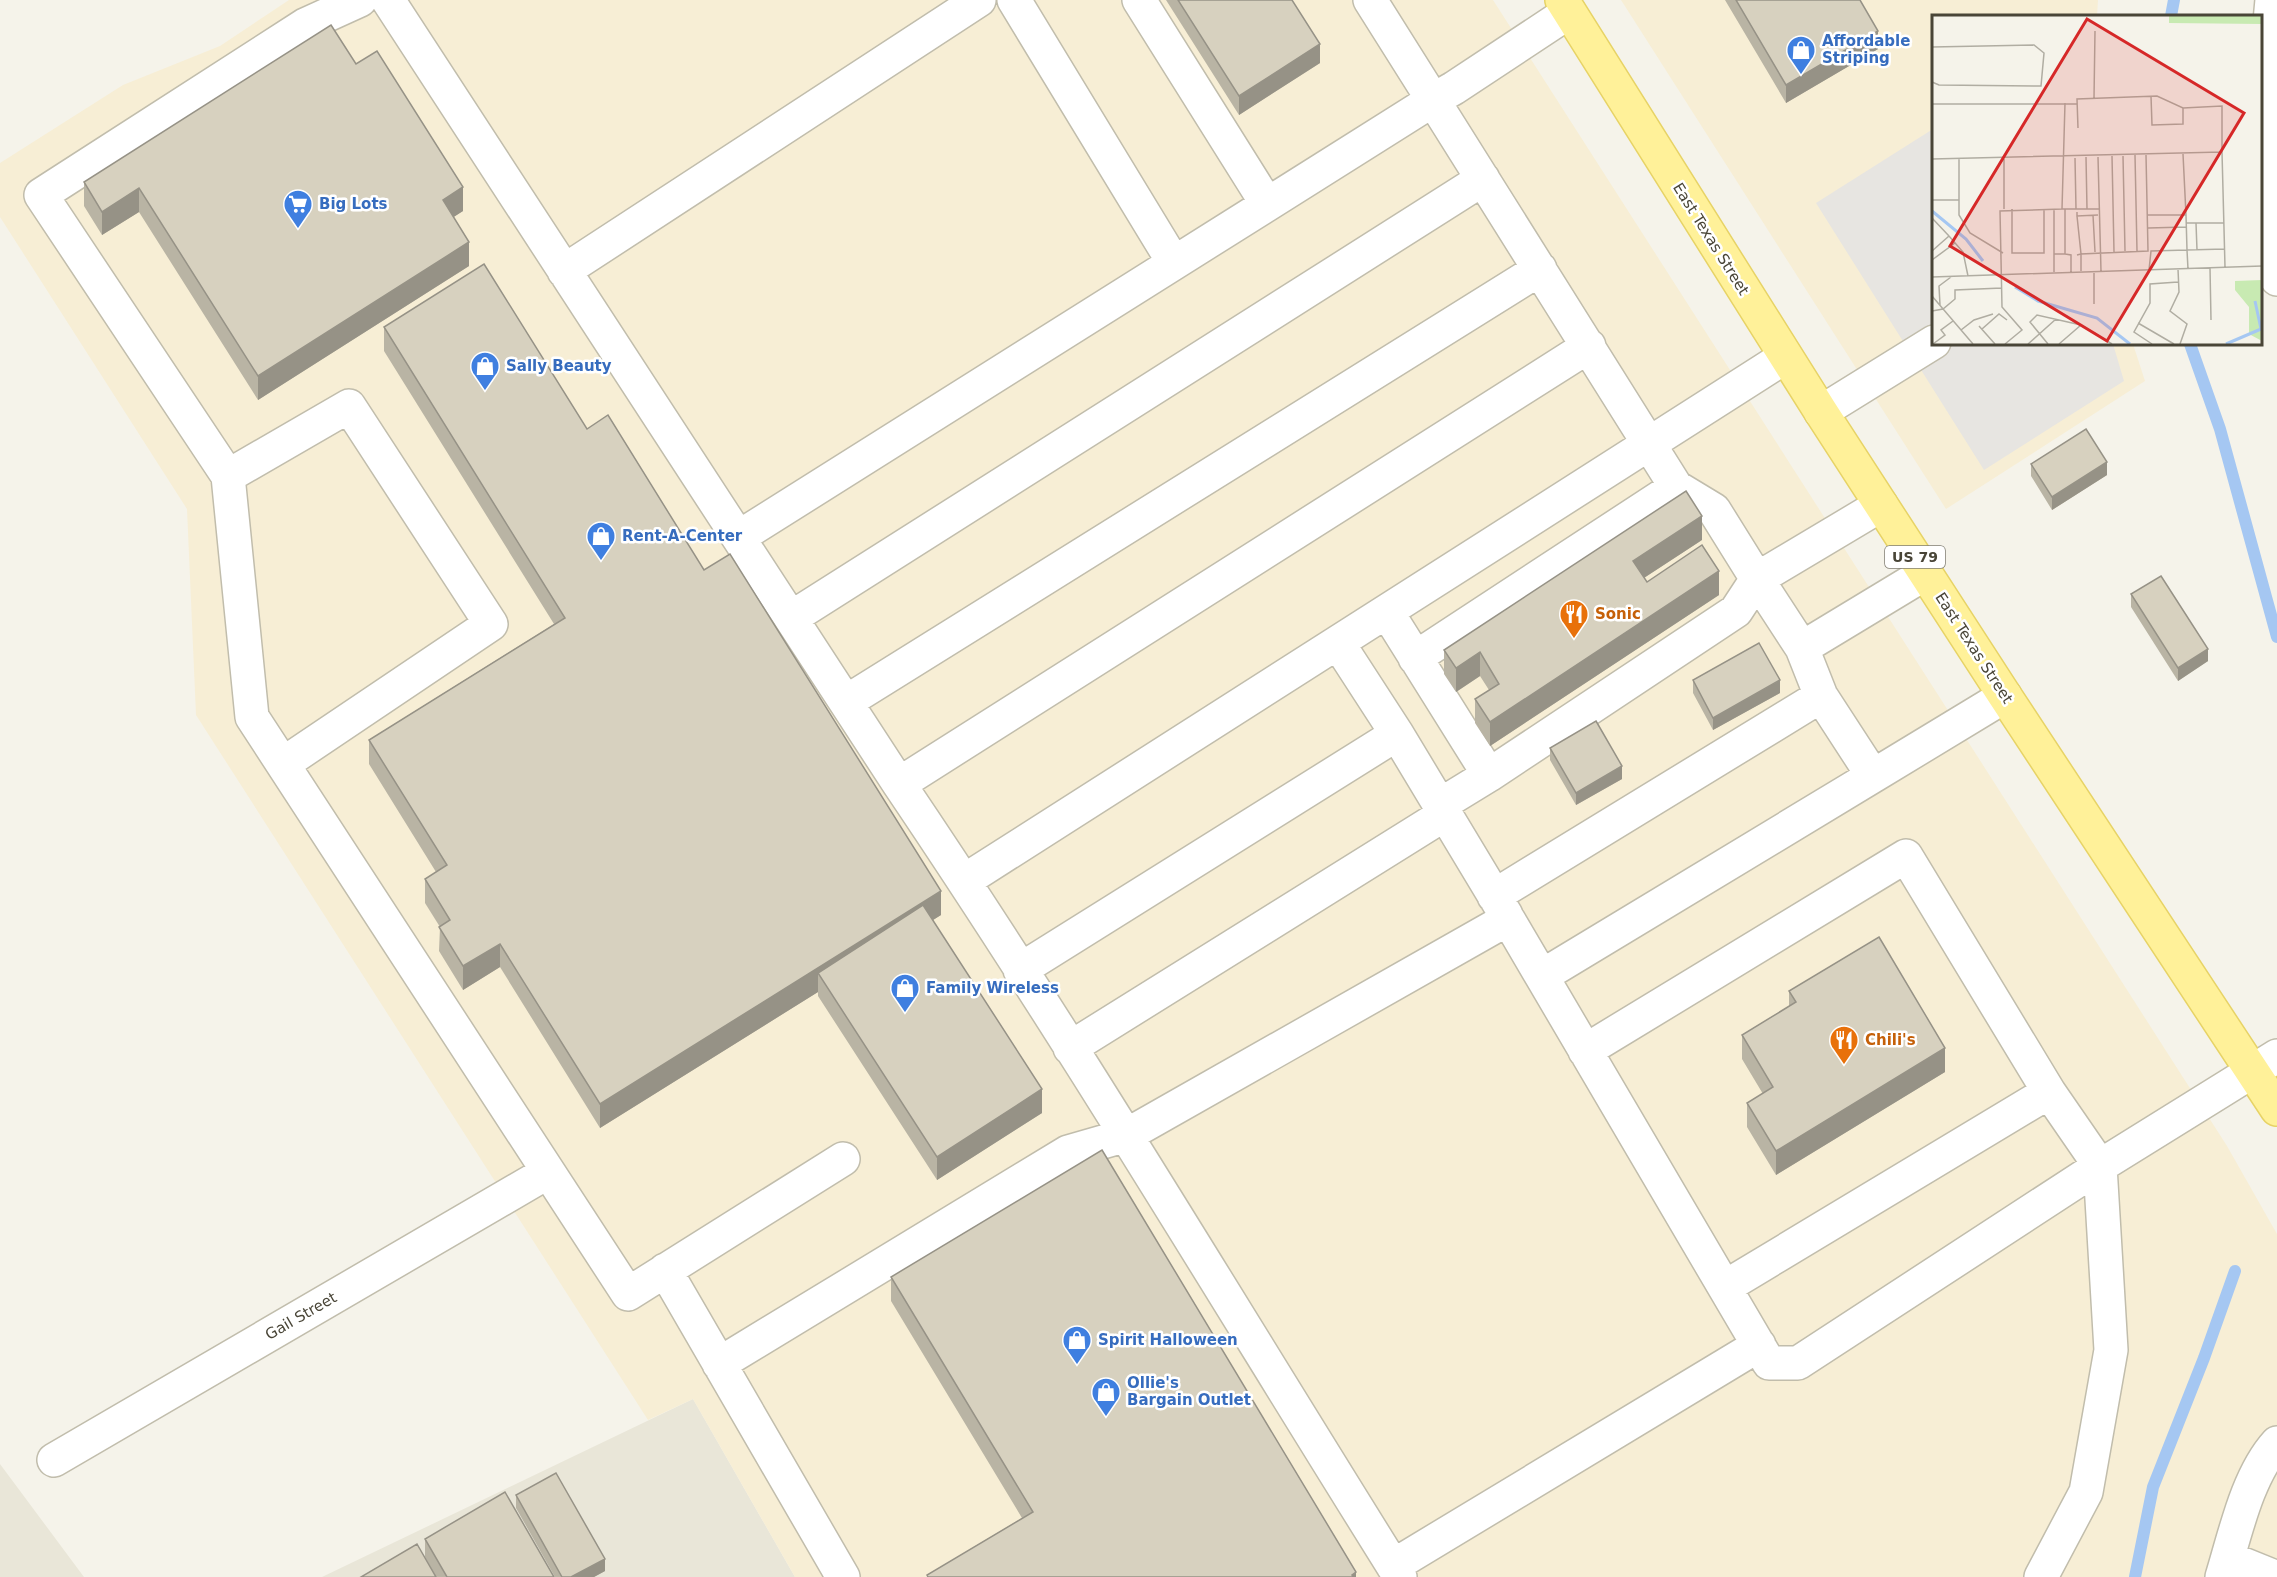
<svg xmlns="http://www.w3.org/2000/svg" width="2277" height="1577" font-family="'DejaVu Sans',sans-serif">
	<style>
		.residential { fill: #e9e6d8 }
		.commercial { fill: #f7eed5 }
		.parking { fill: #e7e5e1 }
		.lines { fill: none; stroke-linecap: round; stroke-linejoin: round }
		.stream { stroke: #a5c7f2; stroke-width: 12 }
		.minor-casing { stroke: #c1bdac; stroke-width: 36 }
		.major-casing { stroke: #e7d366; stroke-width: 36 }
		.minor { stroke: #fff; stroke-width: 33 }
		.major { stroke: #fff199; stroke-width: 33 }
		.wall { fill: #b9b4a4 }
		.shaded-wall { fill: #969286 }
		.building { fill: #d7d1bf; stroke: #969286; stroke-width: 1.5 }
		.labels { text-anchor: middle; stroke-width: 5; stroke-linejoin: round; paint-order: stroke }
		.shield { fill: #fff; stroke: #807d73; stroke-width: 1.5 }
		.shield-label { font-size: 14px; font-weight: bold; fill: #494537 }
		.shop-label { font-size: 15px; font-weight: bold; fill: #366cbe; stroke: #fff; text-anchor: start }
		.street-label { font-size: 15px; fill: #494537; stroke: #fff }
		.food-label { font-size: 15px; font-weight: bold; fill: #c56008; stroke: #fff; text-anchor: start }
		.inset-river { fill: none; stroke: #a5c7f2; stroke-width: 3 }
		.inset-road { fill: none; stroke: #b0ada2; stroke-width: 1.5 }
		.view { fill: #d62828; fill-opacity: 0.15; stroke: #d62828; stroke-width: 3 }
		.inset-edge { fill: none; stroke: #494537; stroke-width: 3 }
	</style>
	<rect width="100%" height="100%" fill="#f5f3ea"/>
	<!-- residential -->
	<path class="residential" d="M693,1399L795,1577H322Z
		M0,1464L84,1577H0Z"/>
	<!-- commercial -->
	<path class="commercial" d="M289,0H1493L2227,1146L2277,1234V1577H795L693,1399L648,1420L196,715L187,509L0,217V163L123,85L220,46Z
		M1621,0H2098L2097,16H1934V344H2133L2145,381L1946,509Z"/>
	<!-- parking -->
	<path class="parking" d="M1933,129L1934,344H2113L2124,381L1984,470L1816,203Z"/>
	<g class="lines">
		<!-- stream -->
		<path class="stream" d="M2171,16L2174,0
			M2190,344L2220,429L2277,637
			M2135,1577L2153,1487L2204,1358L2235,1271"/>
		<!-- minor casing -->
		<g class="minor-casing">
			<path id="minor" d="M360,0L305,25L41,195L228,476L252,717L628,1294L843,1159
				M388,0L899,784C1074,1043 1234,1312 1400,1577
				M1014,0L1174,263
				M1139,0L1267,204
				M1370,0L1433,100L1454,88L1569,12
				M2272,0L2269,32L2272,265L2277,279
				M564,271L979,0
				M1821,412L1934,342
				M228,476L349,406L491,624L283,764
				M739,537L1433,100L1676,487L1714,510L1757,579L1881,505
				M1926,573L1802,648L1821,696L1873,776L2005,696
				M1387,612L1489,775L1440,805
				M791,618L1483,179
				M1338,643L1397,734L1506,915
				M1415,658L1676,487
				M846,702L1540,269
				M1489,775L1736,611L1757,579L1802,648
				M899,784L1589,346
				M964,881L1785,357
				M1494,896L1821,696
				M1020,970L1397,734
				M1542,976L1873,776
				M1070,1048L1445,814
				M1585,1051L1906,856L2049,1092L1725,1287
				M665,1270L843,1577
				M719,1364L1068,1152L1127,1135L1508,919L1769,1363H1798L2100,1166L2277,1056
				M54,1460L548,1172
				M2228,1558L2275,1577
				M1393,1566L1759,1345
				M2041,1577L2086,1492L2111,1350L2100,1166L2049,1092
				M2222,1577C2235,1535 2247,1476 2277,1443"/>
		</g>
		<!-- major casing -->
		<g class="major-casing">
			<path id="major" d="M1562,0L1821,412L2005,696L2277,1109"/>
		</g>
		<!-- minor -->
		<use href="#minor" class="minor"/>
		<!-- major -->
		<use href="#major" class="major"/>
	</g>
	<!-- wall -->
	<path class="wall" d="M1166,0H1292L1320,63L1239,115Z
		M1725,0H1860L1878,49L1786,103Z
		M84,182L463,211L453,217L469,266L258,400L139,212L102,235L84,206Z
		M384,327L587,429L704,570L941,915L933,920L1042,1113L937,1180L818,996V992L600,1128L500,967L463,990L439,951L440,927L425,903V879L436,872L369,764V740L554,624L384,351Z
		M2031,464L2107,475L2052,510L2031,476Z
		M1702,540L1644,578L1647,582L1719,595L1490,746L1475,723V699L1489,690L1480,676L1456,692L1444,674V650Z
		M2131,594L2208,661L2178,681L2131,607Z
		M1693,680L1780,693L1713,730L1693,693Z
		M1550,748L1622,779L1576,805L1550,760Z
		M1789,991L1945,1072L1776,1175L1747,1127V1103L1763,1094L1742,1059V1035L1789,1006Z
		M891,1277L1356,1577H927V1575L1022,1518L891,1301Z
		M516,1495L605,1571L594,1577H555L516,1508Z
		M425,1539L554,1577H436L425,1557Z"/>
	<!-- shaded-wall -->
	<path class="shaded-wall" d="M1878,31V49L1786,103V85Z
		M1320,44V63L1239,115V96Z
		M463,187V211L443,224V200Z
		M139,188V212L102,235V212Z
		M469,242V266L258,400V376Z
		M2107,462V475L2052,510V497Z
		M1702,516V540L1633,585V561Z
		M1719,571V595L1490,746V722Z
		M2208,649V661L2178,681V668Z
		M1480,652V676L1456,692V668Z
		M1780,680V693L1713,730V718Z
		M1622,766V779L1576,805V793Z
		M941,891V915L827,986L818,973V992L600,1128V1104Z
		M500,944V967L463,990V966Z
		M1945,1048V1072L1776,1175V1151Z
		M1042,1089V1113L937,1180V1157Z
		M605,1559V1571L594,1577H571Z
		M1356,1572V1577H1352V1575Z"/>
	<!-- building -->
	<path class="building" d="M1178,0H1292L1320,44L1239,96Z
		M1736,0H1860L1878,31L1786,85Z
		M331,25L356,64L377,51L463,187L443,200L469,242L258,376L139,188L102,212L84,182Z
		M484,264L587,429L608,415L704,570L730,554L941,891L600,1104L500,944L463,966L439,927L450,920L425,879L447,865L369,740L565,618L384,327Z
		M2086,429L2107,462L2052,497L2031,464Z
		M1686,491L1702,516L1633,561L1647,582L1702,545L1719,571L1490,722L1475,699L1499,684L1490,669L1480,652L1456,668L1444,650Z
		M2161,576L2208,649L2178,668L2131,594Z
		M1759,643L1780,680L1713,718L1693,680Z
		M1596,721L1622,766L1576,793L1550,748Z
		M923,905L1042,1089L937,1157L818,973Z
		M1879,937L1945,1048L1776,1151L1747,1103L1773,1087L1742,1035L1796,1002L1789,991Z
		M1102,1150L1356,1572L1352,1575L1353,1577H928L927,1575L1033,1512L891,1277Z
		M556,1473L605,1559L571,1577H562L516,1495Z
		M505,1492L554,1577H447L425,1539Z
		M417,1544L436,1577H361Z"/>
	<!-- icons -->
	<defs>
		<g id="shop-pin" transform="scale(1.5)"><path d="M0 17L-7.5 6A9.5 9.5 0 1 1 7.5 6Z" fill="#3f7fe0" stroke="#fff"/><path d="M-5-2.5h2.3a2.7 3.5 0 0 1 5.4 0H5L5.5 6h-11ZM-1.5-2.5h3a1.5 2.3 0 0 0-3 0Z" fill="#fff"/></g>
		<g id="supermarket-pin" transform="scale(1.5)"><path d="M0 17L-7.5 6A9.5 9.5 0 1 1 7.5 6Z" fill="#3f7fe0" stroke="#fff"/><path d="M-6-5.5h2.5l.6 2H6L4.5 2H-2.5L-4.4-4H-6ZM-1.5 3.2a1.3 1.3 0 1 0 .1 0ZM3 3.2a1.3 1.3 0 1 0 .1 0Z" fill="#fff"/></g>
		<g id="restaurant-pin" transform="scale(1.5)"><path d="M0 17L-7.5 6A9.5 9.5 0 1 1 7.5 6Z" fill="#e8710a" stroke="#fff"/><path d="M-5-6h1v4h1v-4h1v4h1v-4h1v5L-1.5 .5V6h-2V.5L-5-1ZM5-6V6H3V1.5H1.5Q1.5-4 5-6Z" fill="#fff"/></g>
	</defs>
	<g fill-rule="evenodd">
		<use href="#shop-pin" x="1801" y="50"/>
		<use href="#supermarket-pin" x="298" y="204"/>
		<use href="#shop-pin" x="485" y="366"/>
		<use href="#shop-pin" x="601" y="536"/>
		<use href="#restaurant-pin" x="1574" y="614"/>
		<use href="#shop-pin" x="905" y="988"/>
		<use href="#restaurant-pin" x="1844" y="1040"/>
		<use href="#shop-pin" x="1077" y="1340"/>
		<use href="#shop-pin" x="1106" y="1392"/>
	</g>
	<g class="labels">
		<!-- shield labels -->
		<rect class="shield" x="1885" y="546" width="60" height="22" rx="4.5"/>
		<g class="shield-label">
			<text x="1915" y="562">US 79</text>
		</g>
		<!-- shop labels -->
		<g class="shop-label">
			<text x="1822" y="46">Affordable<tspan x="1822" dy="17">Striping</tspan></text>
			<text x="319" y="209">Big Lots</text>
			<text x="506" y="371">Sally Beauty</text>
			<text x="622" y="541">Rent-A-Center</text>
			<text x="926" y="993">Family Wireless</text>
			<text x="1098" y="1345">Spirit Halloween</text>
			<text x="1127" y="1388">Ollie's<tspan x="1127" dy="17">Bargain Outlet</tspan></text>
		</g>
		<!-- street labels -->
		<g class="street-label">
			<text transform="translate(1711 239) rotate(58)" y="5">East Texas Street</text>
			<text transform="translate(1974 648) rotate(57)" y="5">East Texas Street</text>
			<text transform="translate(301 1316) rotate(-30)" y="5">Gail Street</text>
		</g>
		<!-- food labels -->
		<g class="food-label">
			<text x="1595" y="619">Sonic</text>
			<text x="1865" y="1045">Chili's</text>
		</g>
	</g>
	<!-- overview -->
	<g transform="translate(1932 15)">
		<rect width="330" height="330" fill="#f5f3ea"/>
		<path d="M330,265V326L317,319V292L303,275V266Z" fill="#c8eab2"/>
		<path d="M237,1H330V9L237,8Z" fill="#c8eab2"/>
		<path class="inset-river" d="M0,196L34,224L51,246M83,272L106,286L165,303L198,329M294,329L329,314L323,286"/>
		<path class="inset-road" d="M0,32L102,30L112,38L109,71L7,70L0,67M219,81L220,110L251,109V93M162,83L163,16M0,89H145M146,113L145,84L225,81L251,93L290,91V137M251,139L254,200M203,140L205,236M180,141L182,237M191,141L193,236M154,142L155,194M166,142L169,256M143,143L144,194M0,144L290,137L293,252M27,144V185M72,144V194M0,185H27V200L38,218L71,238M80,194V238H112V194M122,194V239M130,194H168M133,194V239M145,197V201L166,200M161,200L163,237M215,200H254L255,235L293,234M0,203L17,221M254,208H292M264,208L265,235M216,213L254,212M0,236L17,221L31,237L36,261M145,240L149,239L145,201M0,245L23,228M278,253L279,305M246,254L247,277L238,296L255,309L248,329M217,255L219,236L255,235L256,254M149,256V239L216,236L214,140M162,256V289M122,257V239H133L139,240V257M0,262L330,251M0,281L41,329M8,290L7,271L19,262M0,296L11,294L23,284V275L70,273M206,308L242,329M47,311L63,329M50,314L67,299L75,305M29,315L42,305L61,299M1,329L13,320L9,315L21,306M73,329L90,315L70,292L68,196L130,194L133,88M96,329L124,304M116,329L98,307L105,300L149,310L180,329M127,329L149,310M220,329L202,317L218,288V269L246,267"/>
		<path class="view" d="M155,4L312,98L175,326L18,231Z"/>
		<rect width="330" height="330" class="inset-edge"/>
	</g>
</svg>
